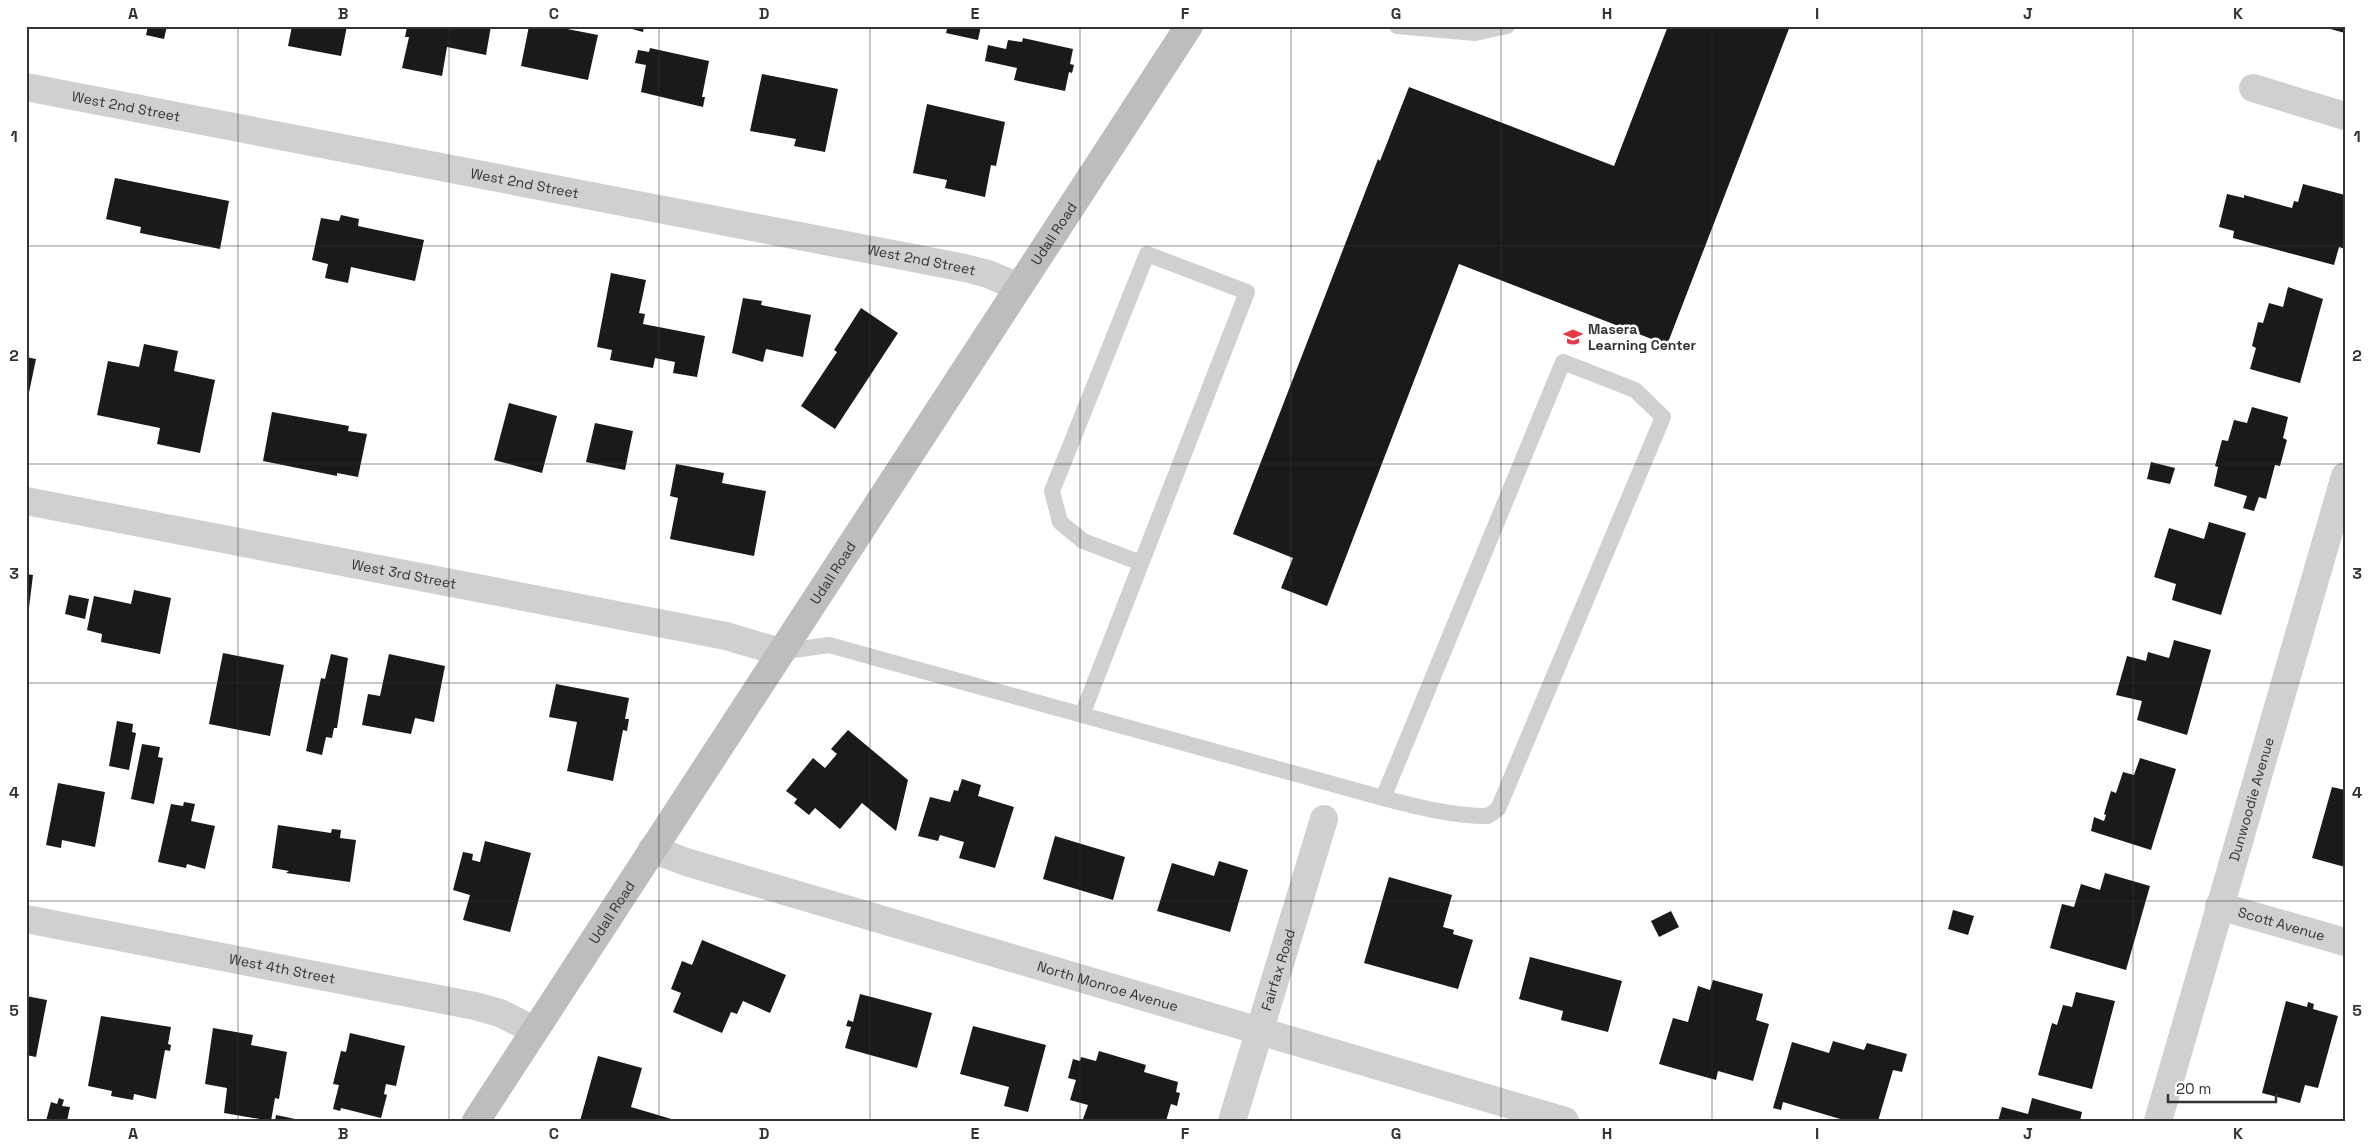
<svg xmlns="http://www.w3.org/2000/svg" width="2371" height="1147" font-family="'Space Grotesk',sans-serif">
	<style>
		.building { fill: #1a1a1a }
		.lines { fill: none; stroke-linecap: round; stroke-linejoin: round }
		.lane { stroke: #d0d0d0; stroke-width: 16 }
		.street { stroke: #d0d0d0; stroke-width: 28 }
		.secondary { stroke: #bdbdbd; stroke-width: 28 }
		.grid { fill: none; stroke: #333; stroke-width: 1; stroke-opacity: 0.55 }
		.labels { text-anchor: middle; stroke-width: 5; stroke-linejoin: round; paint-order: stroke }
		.street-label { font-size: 14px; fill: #333; stroke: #fff }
		.poi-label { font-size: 14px; font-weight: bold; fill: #333; stroke: #fff; text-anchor: start }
		.neatline { fill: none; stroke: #333; stroke-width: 2 }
		.grid-label { font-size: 16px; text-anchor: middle; font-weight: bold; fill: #333 }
	</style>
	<rect width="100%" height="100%" fill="#fff"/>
	<!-- building -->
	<path class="building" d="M148,26H167L164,39L146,35Z
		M292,26H347L341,56L288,46Z
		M410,26H491L486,55L447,47L442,76L402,68L409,37H405L407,27Z
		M529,26H552L598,35L588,80L521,66Z
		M621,26H644L643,32Z
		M948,26H981L978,40L946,33Z
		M1668,26H1790L1667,345L1459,264L1327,606L1281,588L1293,558L1233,534L1378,159L1380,161L1409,87L1614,166Z
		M2323,26H2345V33L2323,27Z
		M1023,38L1073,49L1070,64L1074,65L1072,73L1069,72L1065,91L1014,80L1017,68L985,61L988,45L1006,49L1008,40L1022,42Z
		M650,48L709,61L702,97H705L703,107L641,92L646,65L635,63L638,50L649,52Z
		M762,74L838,89L825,152L794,146L796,139L750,131Z
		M927,104L1005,122L996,166L991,165L985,197L945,188L947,180L913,173Z
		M115,178L229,201L220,249L140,233L141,227L106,219Z
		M2303,184L2345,195V249L2339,247L2334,265L2233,238L2234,231L2219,227L2227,194L2244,198V195L2292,208L2294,201L2298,202Z
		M341,215L359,219L358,226L424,240L415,281L351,267L348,283L325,278L328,264L312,260L321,218L339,221Z
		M611,273L646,280L639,313L645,314L643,324L705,336L697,377L673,373L675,362L655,358L653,368L610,360L612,350L597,347Z
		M2288,287L2323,299L2300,383L2250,369L2256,348L2252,346L2258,322L2263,323L2269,303L2283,307Z
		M743,298L762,301L761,305L811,315L803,357L766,349L763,362L732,353Z
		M861,308L898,333L835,429L801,406L837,352L834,350Z
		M144,344L178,351L174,371L215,380L200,453L157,444L160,428L97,415L108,361L139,367Z
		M26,357L36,359L27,402H26Z
		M509,403L557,416L542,473L494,460Z
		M2252,407L2288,417L2283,438L2287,440L2280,466L2275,465L2266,499L2259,497L2254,511L2243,508L2247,496L2214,486L2218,467L2215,466L2222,440L2228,441L2234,420L2247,423Z
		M272,412L349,426L348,431L367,434L358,477L337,473V476L263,461Z
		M595,423L633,431L625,470L586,462Z
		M2151,462L2175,468L2170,484L2147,479Z
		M676,464L724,473L722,483L766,491L754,556L670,539L678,498L670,496Z
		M2209,522L2246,533L2221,615L2172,600L2176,584L2154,577L2169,528L2204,539Z
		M26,574L33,575L27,624L26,623Z
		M134,590L171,598L160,654L101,642L102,634L87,630L94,596L131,604Z
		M69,595L89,599L85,619L65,614Z
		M2174,640L2211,650L2187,735L2137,720L2142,701L2116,695L2127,656L2146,661L2148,652L2169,658Z
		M223,653L284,665L270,736L209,724Z
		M331,654L348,658L337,728H334L332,738L326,737L322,755L306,751L321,678L325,679Z
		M389,654L445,666L434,722L415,718L411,734L362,725L368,694L380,696Z
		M556,684L629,698L625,719H629L627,731L623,730L613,781L567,771L577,722L549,717Z
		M117,721L133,724L132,732L136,733L129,770L109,766Z
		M848,730L908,780L896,831L862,803L840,829L815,808L809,815L794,803L797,799L786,791L813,758L825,768L837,754L831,749Z
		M142,744L160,747L158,757L163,758L154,804L131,799Z
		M2140,758L2176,769L2151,850L2091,831L2094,817L2104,821L2106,815L2104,814L2111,791L2116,793L2123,772L2134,775Z
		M962,779L981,785L978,796L1014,807L995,868L959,858L964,842L940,835L938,841L918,836L930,797L950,802L954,790L958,791Z
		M58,783L105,792L95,847L62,840L61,848L46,845Z
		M2332,787L2345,790V867L2312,858Z
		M184,802L195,804L191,821L215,826L205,869L187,864L186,868L158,862L171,804L183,806Z
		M278,825L331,833L332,829L341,830L340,838L356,840L350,882L286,873L289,871L272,868Z
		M1055,836L1125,857L1113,900L1043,879Z
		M485,841L531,853L510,932L463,920L470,895L453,890L463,852L473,854L472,860L480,862Z
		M1219,861L1248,870L1230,932L1157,911L1172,863L1214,876Z
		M2105,873L2150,886L2126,970L2050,948L2062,904L2074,907L2081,884L2100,890Z
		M1389,877L1452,895L1443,927L1454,930L1453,934L1473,940L1458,989L1364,963Z
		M1953,910L1974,916L1968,935L1948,929Z
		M1671,911L1679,927L1659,937L1651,921Z
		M702,940L786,975L770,1013L743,1001L737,1014L731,1012L722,1033L673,1012L681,993L671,989L682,961L692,965Z
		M1530,957L1622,981L1608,1032L1561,1020L1563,1011L1519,999Z
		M1713,980L1763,994L1756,1020L1769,1024L1753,1081L1718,1071L1716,1080L1659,1064L1673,1018L1688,1022L1698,986L1710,990Z
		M2076,992L2115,1001L2092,1089L2038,1075L2052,1023L2057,1025L2063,1005L2072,1007Z
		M860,994L932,1013L917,1068L845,1048L851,1027L846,1026L848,1020L853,1022Z
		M26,996L47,1000L36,1057L26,1055Z
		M2286,1001L2307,1007L2308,1002L2314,1004L2313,1009L2338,1016L2318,1088L2305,1085L2300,1103L2262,1093Z
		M101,1016L171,1027L168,1044L171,1045L170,1051L165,1050L156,1099L134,1094L133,1100L111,1096L112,1091L88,1086Z
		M973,1026L1046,1045L1028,1112L1004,1106L1009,1087L960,1074Z
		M213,1028L253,1035L251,1045L287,1052L279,1099L275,1098L271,1121L224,1113L227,1088L205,1084Z
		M350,1033L405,1046L396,1086L386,1084L384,1094L387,1095L381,1118L341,1108L340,1111L333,1109L339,1085L333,1084L341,1051L346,1052Z
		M1833,1041L1864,1050L1867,1043L1907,1054L1902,1072L1893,1070L1878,1121H1847L1783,1102L1781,1110L1773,1108L1792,1042L1829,1053Z
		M1099,1051L1146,1065L1144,1072L1178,1082L1176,1092L1180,1093L1177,1106L1171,1104L1166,1121L1083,1119L1088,1105L1070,1100L1076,1080L1068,1078L1073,1059L1080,1061L1081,1057L1096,1061Z
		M598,1056L642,1068L631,1107L678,1121H580Z
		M59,1098L64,1100L62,1106L70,1107L67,1121H46L51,1102L57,1104Z
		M2032,1098L2082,1112L2080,1121H1998L2002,1107L2028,1114Z
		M276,1115L300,1120L299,1121H275Z"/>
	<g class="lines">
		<!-- lane -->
		<path class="lane" d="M1397,26L1475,33L1507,26
			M780,652L829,645L1383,798C1418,807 1452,816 1488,816L1498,809L1663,417L1635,390L1563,362L1383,798
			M1082,715L1247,292L1147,254L1052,491L1060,522L1083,541L1141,563"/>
		<!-- street -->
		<g class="street">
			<path id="s1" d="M26,87L965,268L988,274L1019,287"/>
			<path d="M2253,88L2345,116"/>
			<path id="s2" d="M26,501L726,636L780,652"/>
			<path id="s3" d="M652,849L686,862L1565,1121"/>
			<path id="s4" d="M2219,906L2345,942"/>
			<path id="s5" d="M26,919L475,1006L500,1013L534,1030"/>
			<path id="s6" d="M1232,1121L1324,819"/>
			<path id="s7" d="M2158,1121L2345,476"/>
		</g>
		<!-- secondary -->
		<path class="secondary" id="s8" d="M476,1121L1189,26"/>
	</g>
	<!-- grid -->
	<path class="grid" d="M238,26V1121M449,26V1121M659,26V1121M870,26V1121M1080,26V1121M1291,26V1121M1501,26V1121M1712,26V1121M1922,26V1121M2133,26V1121M26,246H2345M26,464H2345M26,683H2345M26,901H2345"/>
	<!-- icons -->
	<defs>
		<g id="school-bare" transform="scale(1.5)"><path d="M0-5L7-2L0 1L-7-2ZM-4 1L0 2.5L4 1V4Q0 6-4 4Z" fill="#e63946" stroke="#fff" stroke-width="2.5" paint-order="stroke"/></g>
	</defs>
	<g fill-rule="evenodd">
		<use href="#school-bare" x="1573" y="337"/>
	</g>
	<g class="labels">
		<!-- street labels -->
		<g class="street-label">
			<text dy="5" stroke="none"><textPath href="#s1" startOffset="102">West 2nd Street</textPath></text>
			<text dy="5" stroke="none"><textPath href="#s1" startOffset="508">West 2nd Street</textPath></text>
			<text dy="5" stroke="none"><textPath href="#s8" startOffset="1059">Udall Road</textPath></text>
			<text dy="5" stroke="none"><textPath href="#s1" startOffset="912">West 2nd Street</textPath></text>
			<text dy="5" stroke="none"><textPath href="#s8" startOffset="654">Udall Road</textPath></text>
			<text dy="5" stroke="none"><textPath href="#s2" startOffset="385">West 3rd Street</textPath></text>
			<text dy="5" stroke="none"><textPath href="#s7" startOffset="335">Dunwoodie Avenue</textPath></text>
			<text dy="5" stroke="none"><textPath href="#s8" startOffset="249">Udall Road</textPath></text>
			<text dy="5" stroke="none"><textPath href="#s4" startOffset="65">Scott Avenue</textPath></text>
			<text dy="5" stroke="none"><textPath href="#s5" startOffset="261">West 4th Street</textPath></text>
			<text dy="5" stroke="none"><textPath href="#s6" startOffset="158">Fairfax Road</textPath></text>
			<text dy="5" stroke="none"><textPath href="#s3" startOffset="476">North Monroe Avenue</textPath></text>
		</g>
		<!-- poi labels -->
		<g class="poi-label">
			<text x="1588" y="334">Masera<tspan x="1588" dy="16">Learning Center</tspan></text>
		</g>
	</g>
	<!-- border -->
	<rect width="2371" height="1147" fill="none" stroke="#ffffff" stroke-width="55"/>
	<!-- scale -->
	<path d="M2168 1094v8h108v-8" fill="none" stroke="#333333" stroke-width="2.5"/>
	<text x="2176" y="1094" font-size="15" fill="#333333" stroke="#ffffff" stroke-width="4" paint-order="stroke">20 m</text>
	<rect x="28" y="28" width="2316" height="1092" class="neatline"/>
	<g class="grid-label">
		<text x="133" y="19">A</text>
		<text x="343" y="19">B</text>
		<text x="554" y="19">C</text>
		<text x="764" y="19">D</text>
		<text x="975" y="19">E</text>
		<text x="1185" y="19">F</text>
		<text x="1396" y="19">G</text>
		<text x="1607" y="19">H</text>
		<text x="1817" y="19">I</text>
		<text x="2028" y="19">J</text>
		<text x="2238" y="19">K</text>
		<text x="14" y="142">1</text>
		<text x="2357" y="142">1</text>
		<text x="14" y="361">2</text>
		<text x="2357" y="361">2</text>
		<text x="14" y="579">3</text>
		<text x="2357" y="579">3</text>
		<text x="14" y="798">4</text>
		<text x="2357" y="798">4</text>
		<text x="14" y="1016">5</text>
		<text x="2357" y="1016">5</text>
		<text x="133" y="1139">A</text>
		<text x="343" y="1139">B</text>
		<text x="554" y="1139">C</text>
		<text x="764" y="1139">D</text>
		<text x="975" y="1139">E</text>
		<text x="1185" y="1139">F</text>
		<text x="1396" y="1139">G</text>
		<text x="1607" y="1139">H</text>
		<text x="1817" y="1139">I</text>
		<text x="2028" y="1139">J</text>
		<text x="2238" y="1139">K</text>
	</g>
</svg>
